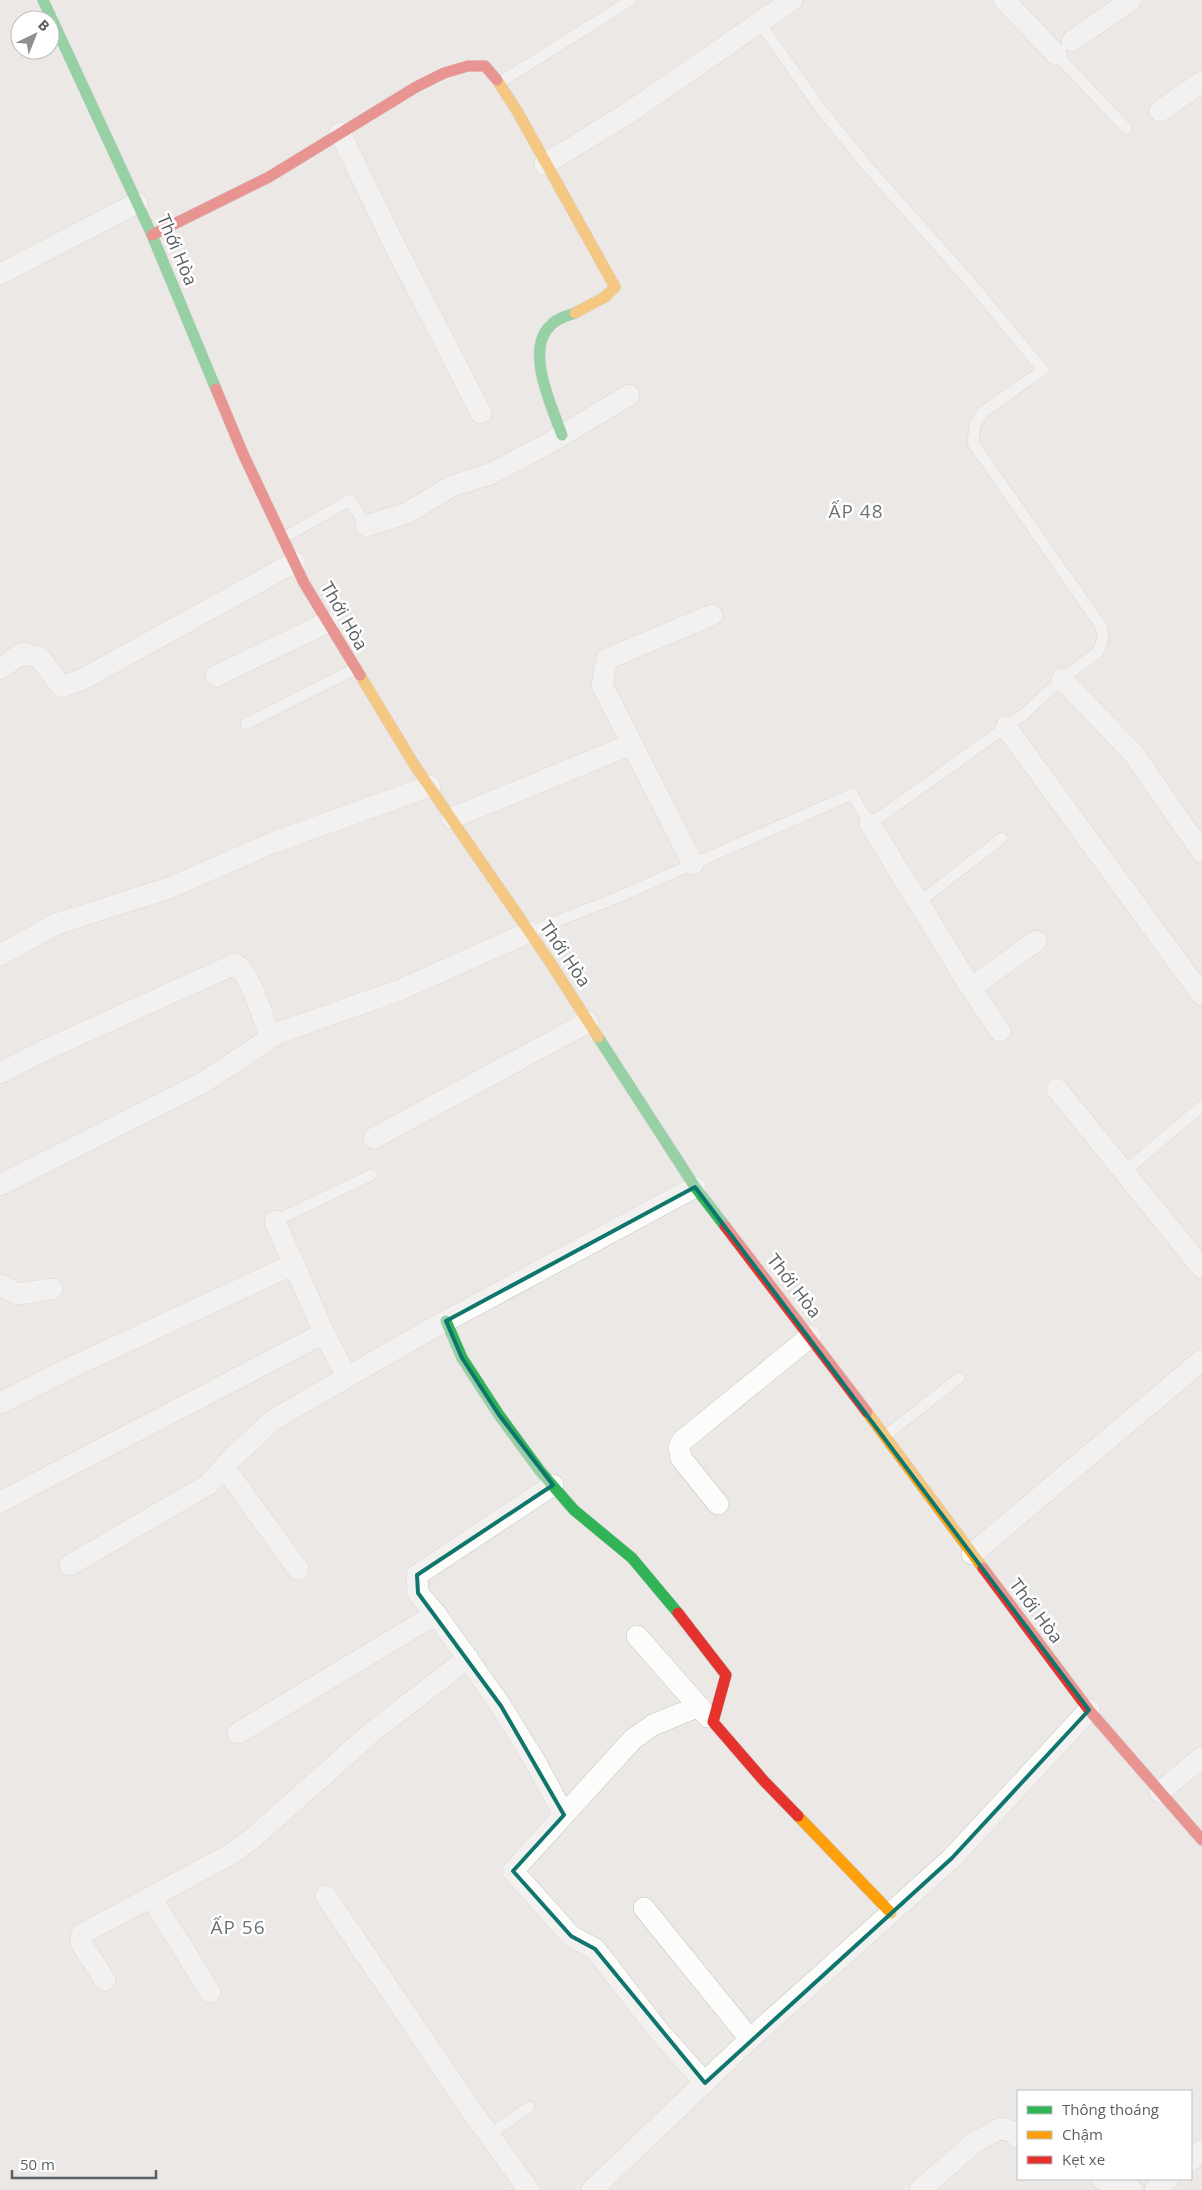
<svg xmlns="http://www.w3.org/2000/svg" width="1202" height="2190" font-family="'Open Sans',sans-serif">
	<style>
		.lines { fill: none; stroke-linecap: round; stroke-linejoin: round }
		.lane-casing { stroke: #c6c6c6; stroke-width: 12 }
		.street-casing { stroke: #c6c6c6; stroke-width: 22 }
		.fast-casing { stroke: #c6c6c6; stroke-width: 12 }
		.slow-casing { stroke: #c6c6c6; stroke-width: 12 }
		.jam-casing { stroke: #c6c6c6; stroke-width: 12 }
		.lane { stroke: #fcfcfb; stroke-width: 11 }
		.street { stroke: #fcfcfb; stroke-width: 21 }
		.fast { stroke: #30b455; stroke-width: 11 }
		.slow { stroke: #ff9f0a; stroke-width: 11 }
		.jam { stroke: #e5322d; stroke-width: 11 }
		.marked { fill: none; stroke: #0f766e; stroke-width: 4; stroke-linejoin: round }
		.labels { text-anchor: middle; stroke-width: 5; stroke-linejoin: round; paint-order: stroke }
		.street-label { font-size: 18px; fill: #5a6064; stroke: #fff }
		.neighbourhood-label { font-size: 19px; letter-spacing: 1px; fill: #6b7276; stroke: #fff }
	</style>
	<rect width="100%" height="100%" fill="#ebe8e5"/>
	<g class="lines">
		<!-- lane casing -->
		<g class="lane-casing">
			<path id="lane" d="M1056,54L1126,128
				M499,83L631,0
				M283,538L350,500L366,526
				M246,724L355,669
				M919,902L1002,838
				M529,932L616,898L852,794L870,824L1023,715L1062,679L1098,652L1103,638L1101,626L973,443L975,425L983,412L1043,370L971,283L867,166L820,108L760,23
				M1124,1172L1202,1106
				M275,1221L371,1175
				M885,1436L959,1378
				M489,2135L529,2107"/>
		</g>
		<!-- street casing -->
		<g class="street-casing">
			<path id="street" d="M1004,0L1056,54
				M1072,41L1131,0
				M1160,111L1202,82
				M340,133L394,244L481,413
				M545,164L630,112L792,0
				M0,274L137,203
				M366,526L407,513L452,486L490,474L549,443L629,395
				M0,669L22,653L39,657L62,687L83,679L295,562
				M216,676L328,622
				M1062,679L1133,753L1202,852
				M1006,727L1202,995
				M452,818L632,744
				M870,824L971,988L1036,941
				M693,864L602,685L607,659L712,615
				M0,955L56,924L169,888L272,843L430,786
				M971,988L1000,1031
				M0,1073L45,1050L235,964C250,971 264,1021 270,1037
				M1057,1089L1202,1268
				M374,1138L588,1022
				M0,1185L204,1082L278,1033L400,990L529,932
				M275,1221L324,1333L347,1377
				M0,1285L18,1294L52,1289
				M0,1403L72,1367L294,1264
				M224,1467L298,1569
				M553,1485L417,1575L418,1593L436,1614L501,1706L536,1763L564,1815
				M0,1502L324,1333
				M718,1504L681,1458L679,1447L682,1441L811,1336
				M972,1554L1202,1360
				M70,1565L209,1484L233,1457L273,1420L420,1335L695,1187
				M637,1636L708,1717
				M699,1706L653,1725L633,1739L513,1871L571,1936L595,1949L657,2029L705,2083
				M238,1733L436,1614
				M1160,1792L1202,1757
				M326,1896L471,2110L529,2190
				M644,1908L750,2039
				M105,1980L81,1943L82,1934L151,1897
				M210,1992L151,1897L231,1854L253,1838L372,1732L468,1658
				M1191,2160L1202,2151
				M1102,2179L1132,2190
				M592,2190L750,2039L952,1858L1089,1710
				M920,2190L975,2142L1001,2128L1013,2132L1018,2138
				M1155,2190L1168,2179"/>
		</g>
		<!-- fast casing -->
		<g class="fast-casing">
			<path id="fast" d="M43,0L152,235L216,389
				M562,435C552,407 524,349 551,325C557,318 567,316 575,313
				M598,1037L695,1187L725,1226
				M446,1321L462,1358L499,1415L540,1471L574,1510L632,1558L678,1613"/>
		</g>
		<!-- slow casing -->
		<g class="slow-casing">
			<path id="slow" d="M497,80L517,111L615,287L605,297L575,313
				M360,675L415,766L548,959L598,1037
				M867,1412L983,1568
				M798,1816L891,1913"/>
		</g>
		<!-- jam casing -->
		<g class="jam-casing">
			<path id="jam" d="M152,235L269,177L416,87L444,73L468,66H485L497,80
				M216,389L244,456L304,583L360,675
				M725,1226L867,1412
				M983,1568L1089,1710L1202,1840
				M678,1613L726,1675L713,1722L764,1781L798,1816"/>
		</g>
		<!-- lane -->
		<use href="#lane" class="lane"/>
		<!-- street -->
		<use href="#street" class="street"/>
		<!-- fast -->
		<use href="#fast" class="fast"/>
		<!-- slow -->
		<use href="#slow" class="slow"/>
		<!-- jam -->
		<use href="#jam" class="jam"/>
	</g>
	<!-- marked area -->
	<path d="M0 0H1202V2190H0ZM695,1187L1089,1710L952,1858L705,2083L595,1949L571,1936L513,1871L564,1815L501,1706L418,1593L417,1575L553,1485L499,1415L462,1358L446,1321Z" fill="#ebe8e5" fill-opacity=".55" fill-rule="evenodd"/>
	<path class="marked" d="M695,1187L1089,1710L952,1858L705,2083L595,1949L571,1936L513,1871L564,1815L501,1706L418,1593L417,1575L553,1485L499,1415L462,1358L446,1321Z"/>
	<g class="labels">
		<!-- street labels -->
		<g class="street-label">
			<text transform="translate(177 250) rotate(67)" y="6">Thới Hòa</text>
			<text transform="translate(344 616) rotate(60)" y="6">Thới Hòa</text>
			<text transform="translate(565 954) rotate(56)" y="6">Thới Hòa</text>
			<text transform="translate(794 1286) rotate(52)" y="6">Thới Hòa</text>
			<text transform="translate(1036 1611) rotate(53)" y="6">Thới Hòa</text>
		</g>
		<!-- neighbourhood labels -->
		<g class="neighbourhood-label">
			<text x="856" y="518">ẤP 48</text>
			<text x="238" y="1934">ẤP 56</text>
		</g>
	</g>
	<!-- legend -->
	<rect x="1017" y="2090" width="175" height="90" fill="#ffffff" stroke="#bdbfc1"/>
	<rect x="1027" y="2106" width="25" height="8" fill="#30b455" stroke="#bdbfc1"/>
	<text x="1062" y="2115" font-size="15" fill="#5a6064">Thông thoáng</text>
	<rect x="1027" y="2131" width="25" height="8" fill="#ff9f0a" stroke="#bdbfc1"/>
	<text x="1062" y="2140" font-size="15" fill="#5a6064">Chậm</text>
	<rect x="1027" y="2156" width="25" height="8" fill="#e5322d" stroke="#bdbfc1"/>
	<text x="1062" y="2165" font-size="15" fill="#5a6064">Kẹt xe</text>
	<!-- north arrow -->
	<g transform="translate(35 35) rotate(43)"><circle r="24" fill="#ffffff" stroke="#bdbfc1"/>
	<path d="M0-4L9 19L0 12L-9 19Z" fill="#8d9091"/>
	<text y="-8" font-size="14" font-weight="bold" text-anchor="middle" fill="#5a6064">B</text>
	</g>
	<!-- scale -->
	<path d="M12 2170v8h144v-8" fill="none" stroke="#5a6064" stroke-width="2.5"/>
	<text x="20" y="2170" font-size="15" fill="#5a6064" stroke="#ffffff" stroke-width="4" paint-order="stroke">50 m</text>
</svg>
